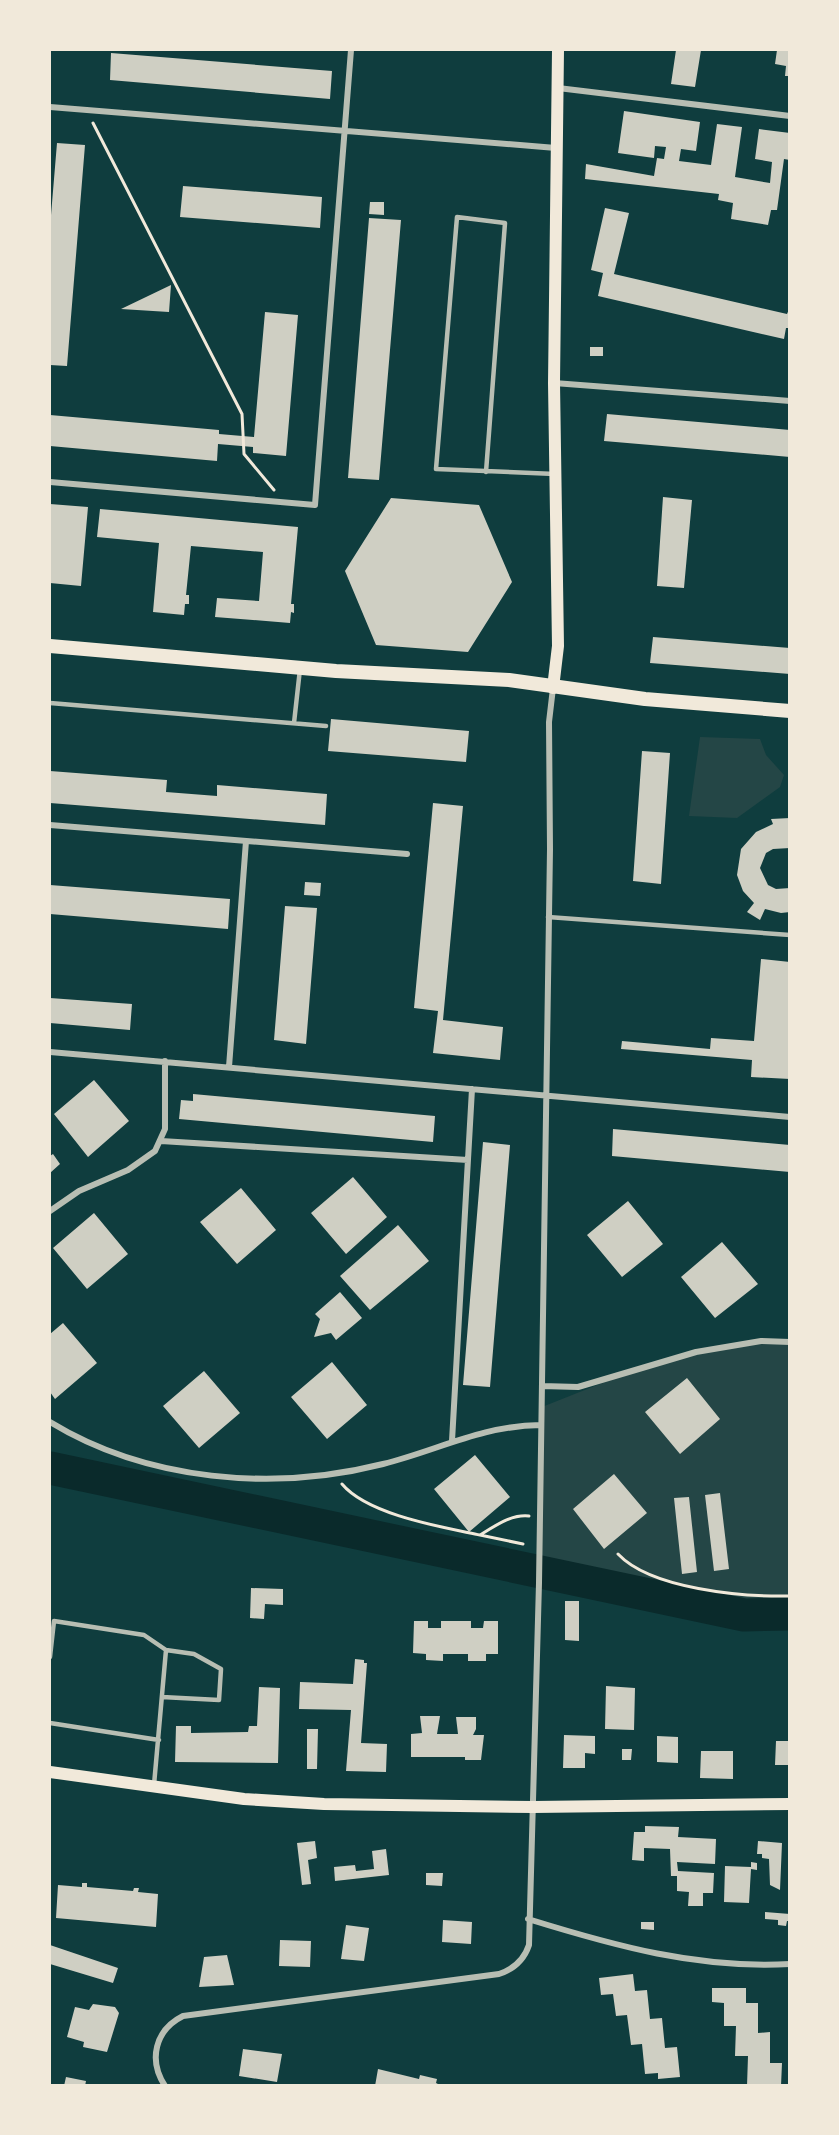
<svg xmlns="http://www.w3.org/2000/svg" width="839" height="2135" font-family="'Titillium Web',sans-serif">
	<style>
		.green { fill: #244646 }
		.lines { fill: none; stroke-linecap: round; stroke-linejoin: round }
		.river { stroke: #0a2a2b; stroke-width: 33 }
		.building { fill: #cfcfc3 }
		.path { stroke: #f1e9da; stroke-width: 3 }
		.service { stroke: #b8beb3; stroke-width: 4.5 }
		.minor { stroke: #b8beb3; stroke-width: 6 }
		.secondary { stroke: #f1e9da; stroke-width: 12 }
		.primary { stroke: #f1e9da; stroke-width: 14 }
	</style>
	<rect width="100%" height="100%" fill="#0f3d3e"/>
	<!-- green -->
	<path class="green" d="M700,737L760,739L766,755L784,775L780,787L737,818L689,816Z
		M761,1341L789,1342V1614L744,1615L651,1596L539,1555L542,1407L625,1374L696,1352Z"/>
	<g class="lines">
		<!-- river -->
		<path class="river" d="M50,1468L744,1615L790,1614"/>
	</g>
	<!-- building -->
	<path class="building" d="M676,50H701L695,87L671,84Z
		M777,50H790V76H785L786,66L775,64Z
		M111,53L332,71L330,99L110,80Z
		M624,111L700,122L696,151L681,149L679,161L711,165L717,124L742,127L735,177L770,183L772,162L755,159L759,129L790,133V160L784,159L777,210H771L768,225L731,219L733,203L718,200L719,194L585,179L586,164L654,176L657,158L664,159L666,147L655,146L654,158L618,153Z
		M57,143L85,145L67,366L50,365V227Z
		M183,186L322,197L320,228L180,217Z
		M370,202H384V215L369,214Z
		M605,208L629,213L614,274L787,314L790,307V328H786L784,339L598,296L603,273L591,270Z
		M369,218L401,220L379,480L348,478Z
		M171,285L169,312L121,309Z
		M265,312L298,315L286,456L253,453V447L218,444L217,461L50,446V415L219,430V434L254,437Z
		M590,347H603V356H590Z
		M607,414L790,430V457L604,441Z
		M663,497L692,500L684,588L657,586Z
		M391,498L479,505L512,582L468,652L376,645L345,571Z
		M50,504L88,507L81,586L50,583Z
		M100,509L298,527L291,604H294V613L291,612L290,623L215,617L217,598L259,601L263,552L191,546L186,595H189V604H185L184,615L153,612L159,543L97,537Z
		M653,637L790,648V674L650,663Z
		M331,719L469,731L466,762L328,751Z
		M642,751L670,753L661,884L633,881Z
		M50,771L167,780L166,792L217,796V785L327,794L325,825L50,803Z
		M433,803L463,806L443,1020L503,1027L500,1060L433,1053L438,1011L414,1008Z
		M790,818V848L773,849L766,853L760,868L768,885L776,889L790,888V912L781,913L765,909L760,920L747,912L754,903L743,891L737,875L741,849L756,832L773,824L771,819Z
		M305,882L321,883L320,896L304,895Z
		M50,885L230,899L228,929L50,914Z
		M285,906L317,908L306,1044L274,1040Z
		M761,959L790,962V1079L751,1077L752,1060L621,1049L622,1041L710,1049L711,1038L754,1041Z
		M50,998L132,1004L130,1030L50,1023Z
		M94,1080L129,1121L88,1157L54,1114Z
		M193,1094L435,1116L433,1142L179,1119L181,1100L193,1101Z
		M613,1129L790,1145V1172L612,1156Z
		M483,1142L510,1145L490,1387L463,1385Z
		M53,1154L60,1164L50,1173V1156Z
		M353,1177L387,1217L346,1254L311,1213Z
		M241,1188L276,1230L237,1264L200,1222Z
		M628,1201L663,1244L622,1277L587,1235Z
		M94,1213L128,1254L87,1289L53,1248Z
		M398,1225L429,1261L370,1310L340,1276Z
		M722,1242L758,1284L715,1318L681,1277Z
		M340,1292L362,1318L336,1340L331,1333L314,1337L320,1319L315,1314Z
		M63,1323L97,1363L55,1399L50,1392V1334Z
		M332,1362L367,1405L327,1439L291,1397Z
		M204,1371L240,1413L199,1448L163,1406Z
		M687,1378L720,1419L680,1454L645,1412Z
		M475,1455L510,1497L469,1532L434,1489Z
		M614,1474L647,1513L604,1549L573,1509Z
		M720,1493L729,1569L714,1571L705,1495Z
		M689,1497L697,1572L682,1574L674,1498Z
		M251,1588L283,1589V1605L265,1604L264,1619L250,1618Z
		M565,1601H579V1641L565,1640Z
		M414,1621H428V1628H441V1621H471V1628H483L484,1621H498V1654H486V1661H468V1654H443V1661L426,1660V1654L413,1653Z
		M355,1659L364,1660V1663H367L361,1743L387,1744L386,1772L346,1771L351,1710L299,1709L300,1682L353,1684Z
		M606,1686L635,1688L634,1730L605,1729Z
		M259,1687L280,1688L278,1763L175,1762L176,1726H191V1733L248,1732L249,1726H257Z
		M420,1716H440L437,1734H458L456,1717H476V1729L473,1735H484L481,1760H465V1757H411V1734L422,1733Z
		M307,1729H318L317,1769H307Z
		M564,1735L595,1736V1754L585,1753V1768H563Z
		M657,1736L678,1737V1763L657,1762Z
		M776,1741H790V1765H775Z
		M622,1749H632L631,1760H622Z
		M701,1751H733V1779L700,1778Z
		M645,1826L679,1827L678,1837L716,1839L715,1864L677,1862L678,1871L714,1873L713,1893H703V1906H688L689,1892L677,1891V1876H671L670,1849L644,1848V1861L632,1860L634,1832H645Z
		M315,1841L317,1858L308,1860L311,1884L302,1885L297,1843Z
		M758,1841L782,1843L780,1890L770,1885L769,1859L762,1858V1854H757Z
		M386,1849L389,1875L335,1881L334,1867L355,1865L356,1871L374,1869L372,1851Z
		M751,1862L757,1863V1870L751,1869L749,1903L724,1902L725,1866L751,1867Z
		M426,1873H443L442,1886L426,1885Z
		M82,1883H87V1887L133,1891L134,1888H139L138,1892L158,1894L156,1927L56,1918L58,1885L82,1887Z
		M765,1912L790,1914V1921H787L786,1926L778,1925V1920L765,1919Z
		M443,1920L472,1922L471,1944L442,1942Z
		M641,1922H654V1930L641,1929Z
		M346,1925L369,1928L364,1961L341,1959Z
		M280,1940L311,1941L310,1967L279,1966Z
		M50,1945L118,1968L113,1983L50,1964Z
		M227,1955L234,1985L199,1987L204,1957Z
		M633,1974L635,1991L647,1990L650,2019L662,2018L665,2048L677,2047L680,2077L658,2079V2073L645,2074L642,2044L631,2045L627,2015L616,2016L613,1994L601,1995L599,1978Z
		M712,1988H746V2003H758V2033L770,2032V2063H782L781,2086H747L748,2056H735L736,2026H724V2003L712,2002Z
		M93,2004L115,2007L119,2013L107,2052L83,2047L84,2042L67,2037L75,2007L89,2010Z
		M243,2049L282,2054L277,2082L239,2076Z
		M378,2069L419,2079L420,2075L437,2079L436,2083L442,2086H375Z
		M66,2077L86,2081L85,2086H64Z"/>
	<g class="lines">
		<!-- path -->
		<path class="path" d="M93,123L242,414L244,454L274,490
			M342,1484C368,1515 442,1527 480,1535C495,1526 511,1514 529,1516
			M480,1535L523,1544
			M618,1554C651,1589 742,1597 790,1596"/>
		<!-- service -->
		<path class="service" d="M486,472L505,223L457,217L436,469L555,474
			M50,703L326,726
			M294,723L300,669
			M548,917L790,935
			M50,1657L54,1621L144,1635L166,1650L154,1785
			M162,1697L219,1700L221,1669L194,1654L166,1650
			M50,1723L159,1740"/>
		<!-- minor -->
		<path class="minor" d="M558,88L790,116
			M50,107L556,148
			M554,383L790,401
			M50,482L315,505L351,50
			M50,825L407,854
			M50,1052L790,1117
			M229,1067L246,841
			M161,1141L468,1160
			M50,1211L79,1191L128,1170L155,1151L165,1129V1061
			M542,1386L578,1387L696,1352L761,1341L790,1342
			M50,1422C147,1481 273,1492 383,1464C439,1450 480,1426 541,1425
			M452,1441L472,1089
			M528,1919C615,1946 698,1969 790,1964
			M165,2086C148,2060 155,2030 183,2016L499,1974C514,1969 524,1960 529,1945L539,1583L550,849L549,722L553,688"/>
		<!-- secondary -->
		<path class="secondary" d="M553,688L558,646L554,383L558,50
			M50,1772L244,1799L324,1804L533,1807L790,1804"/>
		<!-- primary -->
		<path class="primary" d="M50,646L336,671L509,680L645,699L790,711"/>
	</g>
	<!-- border -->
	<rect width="839" height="2135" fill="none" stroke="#f1e9da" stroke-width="102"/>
</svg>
